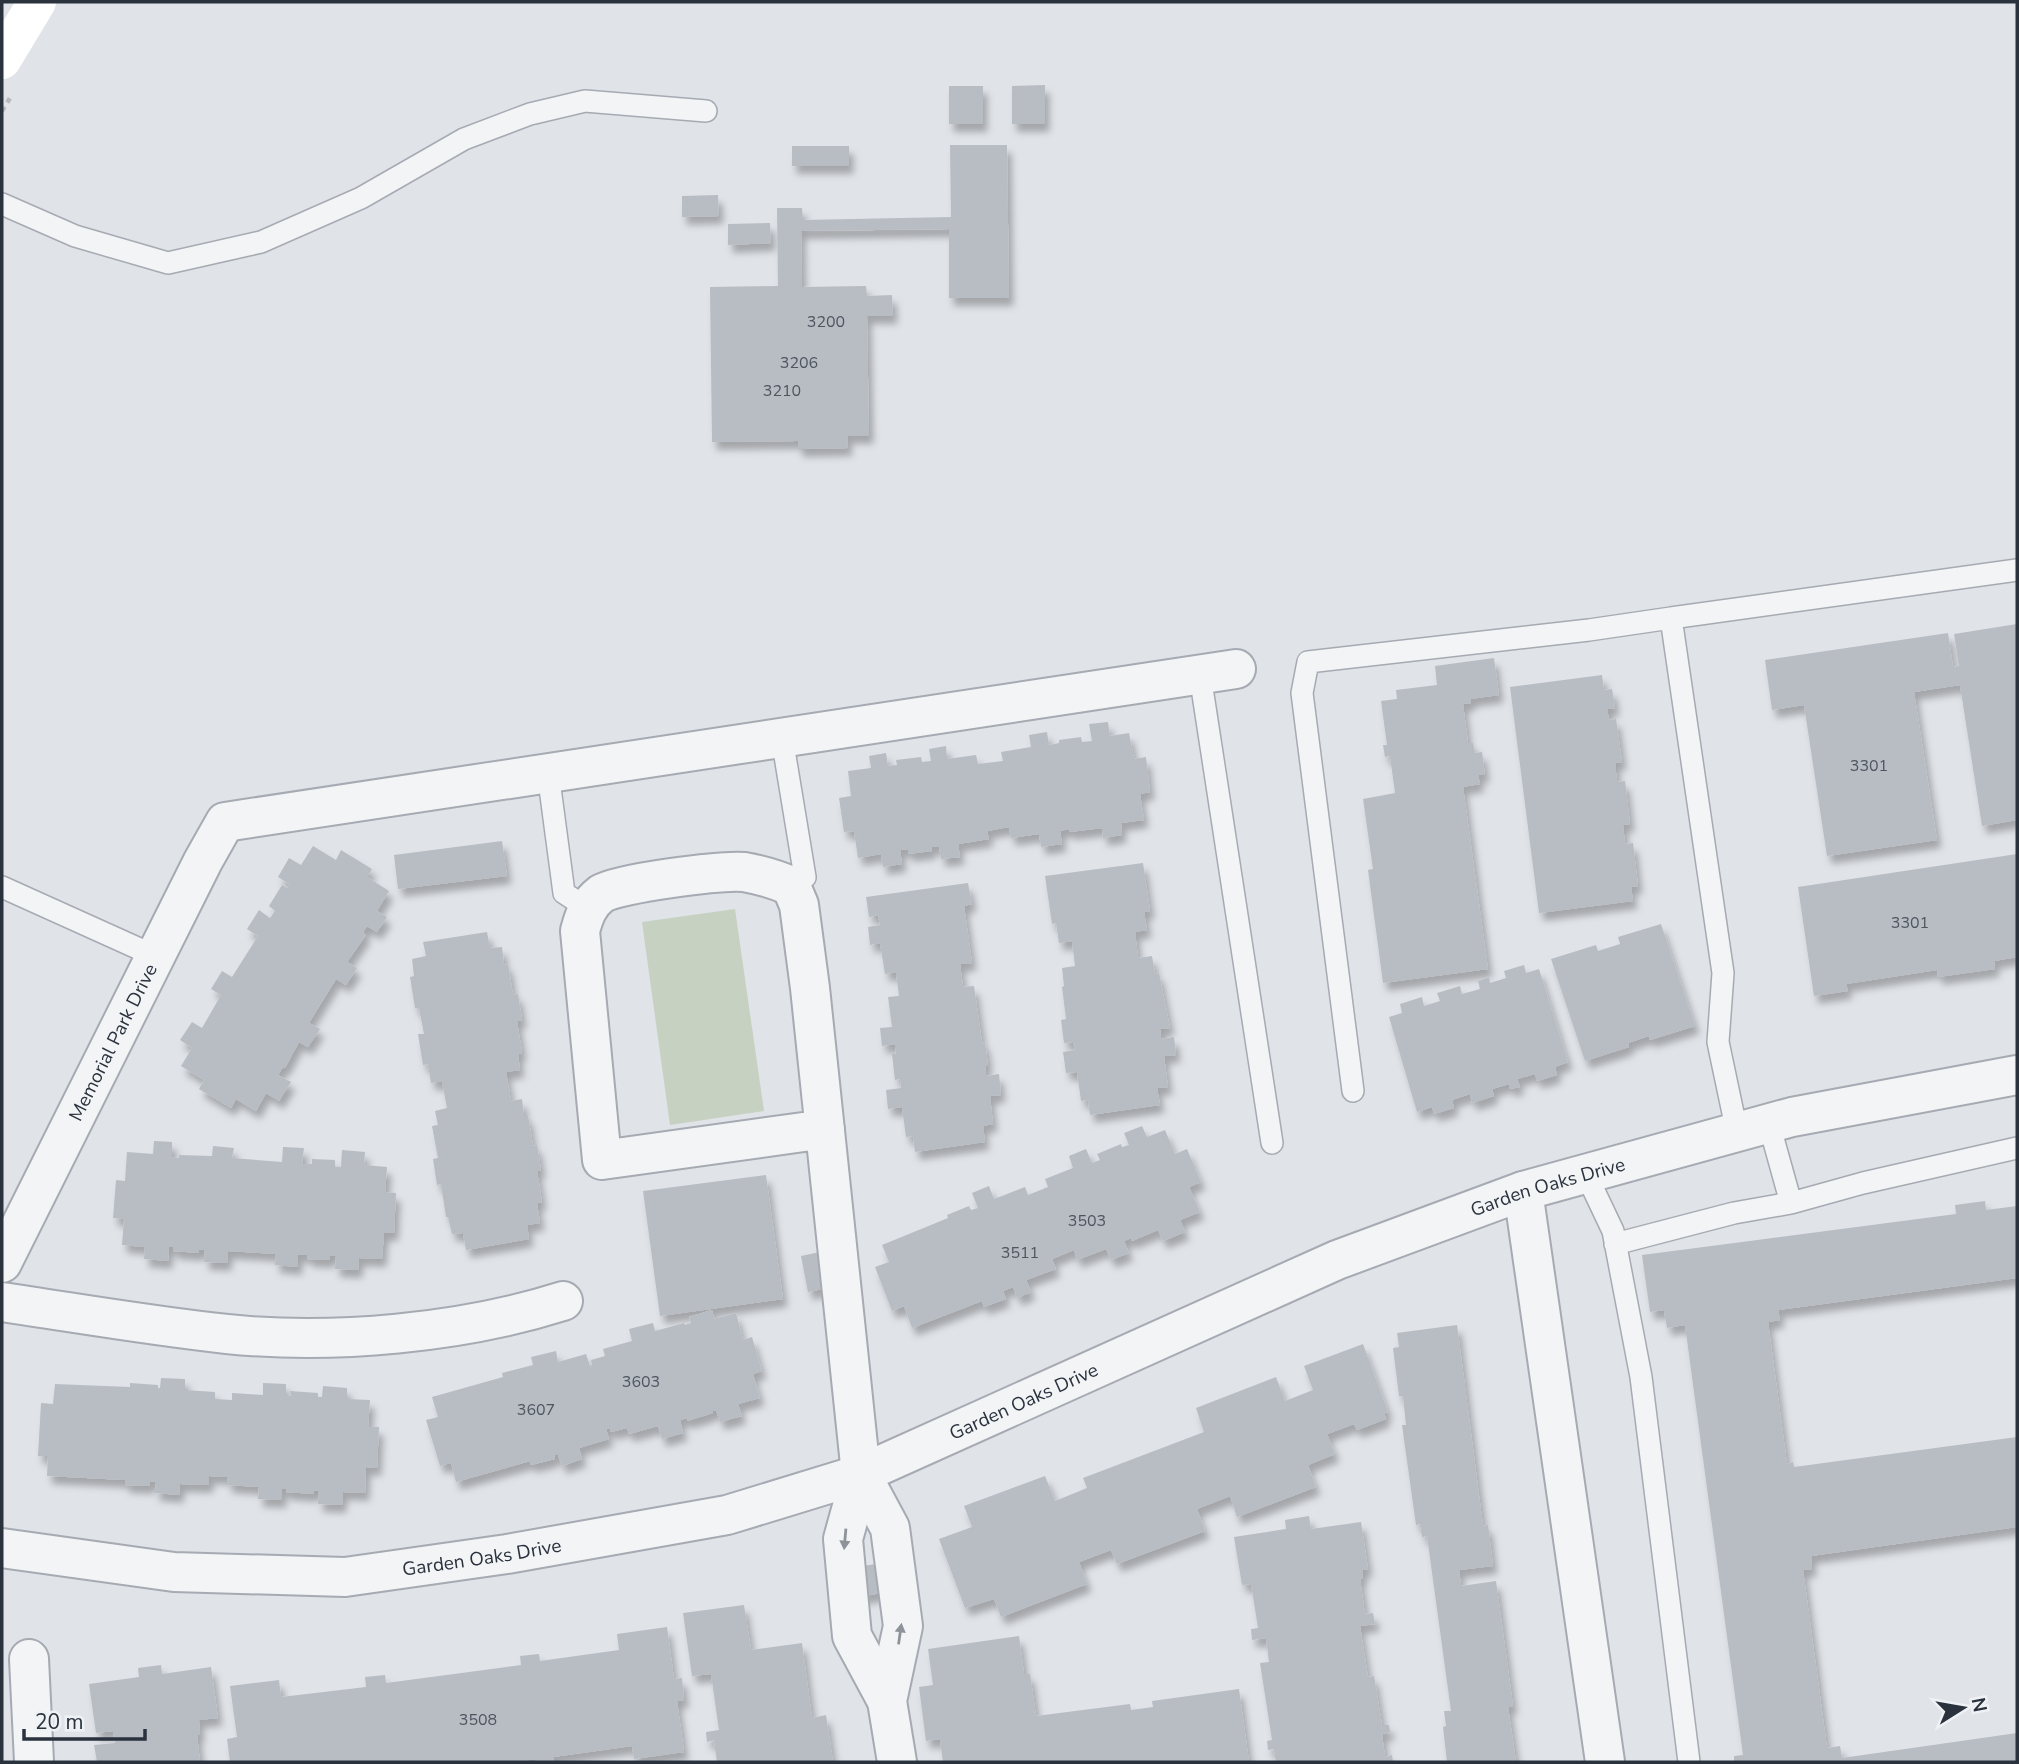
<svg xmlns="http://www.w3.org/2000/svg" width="2019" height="1764" font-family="'Nunito Sans',sans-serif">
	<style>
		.green { fill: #c6d1c2 }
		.building { fill: #b8bdc4; filter: url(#shadow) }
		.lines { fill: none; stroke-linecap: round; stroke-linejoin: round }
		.lane-casing { stroke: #a6aab2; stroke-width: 24 }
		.street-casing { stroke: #a6aab2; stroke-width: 42 }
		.path { stroke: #b6babf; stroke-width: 4.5; stroke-dasharray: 5 5; stroke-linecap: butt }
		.lane { stroke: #f2f4f6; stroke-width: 21 }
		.street { stroke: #f2f4f6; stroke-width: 38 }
		.secondary { stroke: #fff; stroke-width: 38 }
		.oneway { fill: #8e939a }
		.labels { text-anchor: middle; stroke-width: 5; stroke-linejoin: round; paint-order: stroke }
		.number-label { font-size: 16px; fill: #4e5560 }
		.street-label { font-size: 19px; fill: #2a323e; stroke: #eff2f5 }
	</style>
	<defs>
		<filter id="shadow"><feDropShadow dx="4.5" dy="8" stdDeviation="3.5" flood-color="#0004"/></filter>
	</defs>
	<rect width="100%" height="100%" fill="#e0e3e8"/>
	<!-- green -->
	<path class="green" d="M735,909L764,1111L670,1125L642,922Z"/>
	<!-- building -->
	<path class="building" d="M1045,85V124H1012V86Z
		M949,86H983V124H949Z
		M950,145H1007L1009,298H949V229L801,231L802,287L866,286L867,296L892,295L893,316H867L869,436H847L848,448L798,449V441L712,442L710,287L778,286L777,208H802L803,220L951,217Z
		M792,146H849V166H792Z
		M718,195L719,216L682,217V196Z
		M770,223L771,243L728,245V224Z
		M2017,624V820L1982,826L1960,685L1914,692L1937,840L1827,856L1804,705L1772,710L1765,660L1948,633L1953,667L1959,666L1954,634Z
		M1494,658L1499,695L1470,699L1471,703L1463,704L1468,743H1473L1475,753L1482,752L1485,775H1478L1480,784L1463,787L1488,969L1383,983L1368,870L1373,869L1363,799L1395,793L1390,756L1385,757L1383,745H1387L1381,701L1397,699L1396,690L1437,685L1435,666Z
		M1602,675L1604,690L1612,689L1615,708L1607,709L1609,720L1616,719L1622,762L1615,763L1617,782L1625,781L1630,824L1623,825L1625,844L1633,843L1638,886L1631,887L1633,901L1539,913L1510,687Z
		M1108,722L1110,736L1129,733L1134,759L1146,757L1150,792L1140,794L1144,820L1121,823L1122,835L1103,838L1102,828L1070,832L1069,829L1060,831L1062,844L1041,847L1039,834L1011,838L1009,827L987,831L989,839L958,844L960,857L941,859L939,846L931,847L932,851L908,854V849L900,850L902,864L883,867L881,854L858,858L854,831L844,832L839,798L851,796L848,771L871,768L869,756L886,753L888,766L897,765L896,760L921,757L922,762L931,761L929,749L946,746L947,759L976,755L978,764L1003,761L1001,752L1031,747L1029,735L1047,732L1049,745L1059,743V740L1081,737L1082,742L1092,741L1089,724Z
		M502,841L507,876L398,889L394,855Z
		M313,846L336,860L341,850L372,869L367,877L389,891L377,911L387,917L377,932L367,926L363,932L366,935L347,962L357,968L346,985L336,979L309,1023L320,1029L308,1047L299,1042L285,1068L283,1067L278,1075L291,1082L279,1101L266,1093L256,1111L236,1099L231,1108L199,1089L204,1080L181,1066L192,1048L180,1040L192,1022L202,1028L221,995L211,989L222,971L232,977L258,936L247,929L259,910L270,918L275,911L269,906L282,885L287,888L289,884L278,877L289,858L301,865Z
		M2017,854V957L1994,961L1995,969L1938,977L1937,970L1846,984L1848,991L1814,996L1798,887Z
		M1143,863L1150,911L1144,912L1147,930L1135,932L1138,958L1152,956L1155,974L1159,973L1170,1028L1160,1029L1161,1039L1174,1037L1176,1055L1164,1056L1168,1087L1157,1088L1160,1105L1090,1115L1088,1100L1081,1101L1077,1072L1066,1073L1063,1052L1075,1050L1073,1042L1064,1043L1061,1020L1066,1019L1062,987L1064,986L1062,968L1075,966L1072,941L1059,943L1056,923L1052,924L1045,876Z
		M968,883L972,904L964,906L972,963L960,964L963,987L974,986L982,1043L985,1042L988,1066H985L986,1076L999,1074L1001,1095L990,1096L993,1124L983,1126L985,1142L915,1152L913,1136L906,1137L902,1107L888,1109L886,1090L901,1088L900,1079L895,1080L892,1054H896L895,1044L882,1046L880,1028L892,1027L888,997L899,996L896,972L885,974L880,943L870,945L868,927L880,925L878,915L869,917L866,897Z
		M1661,924L1695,1026L1650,1040L1649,1036L1628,1043L1629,1047L1585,1061L1551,959L1596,945L1598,951L1620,944L1618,937Z
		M487,932L490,948L502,947L504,965L508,964L513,995L518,994L522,1020L517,1021L522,1053L518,1054L520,1070L506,1072L511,1101L522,1099L524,1116H528L533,1146L537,1145L541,1170L537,1171L542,1202L537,1203L540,1223L527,1225L529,1239L466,1250L463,1233L452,1234L448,1217H446L441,1184L437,1185L433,1159L438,1158L432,1126L438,1125L435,1111L447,1108L442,1081L431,1083L428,1064L423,1065L418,1034H424L419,1008H415L410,977L414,976L412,959L426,956L423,942Z
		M1524,965L1526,973L1539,969L1568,1062L1555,1067L1557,1075L1537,1081L1535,1074L1517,1079L1520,1087L1510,1089L1509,1084L1492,1089L1494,1096L1472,1103L1470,1094L1452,1100L1454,1108L1434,1114L1432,1107L1417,1112L1389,1017L1402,1013L1400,1004L1422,997L1424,1006L1440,1001L1437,993L1460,986L1462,994L1480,989L1478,981L1489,977L1490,983L1506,978L1504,971Z
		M1142,1126L1147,1137L1165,1130L1175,1154L1187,1149L1201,1182L1189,1187L1200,1212L1180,1220L1185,1232L1163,1241L1158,1230L1132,1241L1131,1238L1124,1241L1129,1253L1111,1260L1106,1249L1077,1260L1074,1250L1052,1259L1056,1269L1026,1280L1031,1292L1017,1298L1013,1287L1003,1291L1006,1299L984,1307L982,1301L912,1328L904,1306L892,1311L875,1267L889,1262L882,1245L948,1218L947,1215L969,1206L971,1210L978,1208L972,1193L989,1186L994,1199L1025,1187L1028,1195L1048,1187L1045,1179L1073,1168L1069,1156L1086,1149L1092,1163L1100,1160L1097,1154L1121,1144L1122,1147L1129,1145L1124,1133Z
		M154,1141L172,1142V1157L179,1158V1155L212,1156L213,1146L234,1148L232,1158L282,1162L283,1147L304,1148L302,1164H312V1159L335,1160V1167H341L342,1150L365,1152L364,1165L387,1167L385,1192L396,1193L394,1233H384L382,1259L359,1258L358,1270L335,1269L336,1256L330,1255V1260L307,1259L308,1255H298V1267L275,1265L276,1254L228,1251L227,1263L204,1262L205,1250H199V1253L173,1251L174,1247H169L168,1261L144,1259L145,1247L122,1245L124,1219L113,1218L116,1180L125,1181L127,1152L153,1154Z
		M766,1175L783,1299L660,1316L643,1191Z
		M1985,1201L1986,1210L2017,1206V1278L1778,1310L1780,1320L1768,1322L1787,1464L1793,1462L1794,1467L2017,1437V1527L1811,1556L1812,1569L1803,1570L1827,1748L1840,1746L1842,1758L2017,1733V1762H1734V1756L1743,1755L1685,1325L1667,1328L1664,1310L1650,1312L1642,1255L1956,1214L1955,1205Z
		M820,1252L827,1288L808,1292L801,1256Z
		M712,1310L714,1319L736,1313L743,1340L752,1337L762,1371L753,1374L760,1398L738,1404L742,1416L720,1422L716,1410L712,1411L713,1413L687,1421V1418L680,1420L683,1433L662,1439L658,1426L629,1434L627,1428L611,1432L610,1428L606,1429L609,1439L579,1448L582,1459L562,1466L558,1455H554L555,1459L531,1465L530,1461L456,1482L451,1463L440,1466L426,1420L438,1417L432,1397L503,1377L502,1373L533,1365L531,1357L556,1351L558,1362L586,1354L590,1366L592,1365L591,1360L605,1356L603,1349L632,1341L629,1329L653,1323L655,1331L684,1323L685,1325L691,1323L689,1317Z
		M1457,1325L1483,1526L1488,1525L1493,1566L1459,1570L1461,1586L1496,1581L1513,1706L1508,1707L1516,1762H1447L1443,1727L1446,1726L1444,1711H1451L1427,1536L1422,1537L1420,1524L1416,1525L1402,1425H1406L1403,1396H1399L1393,1348L1399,1347L1397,1333Z
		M1363,1344L1388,1412L1384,1413L1386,1419L1357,1430L1354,1424L1327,1434L1335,1454L1308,1465L1316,1487L1237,1517L1230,1496L1197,1509L1205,1531L1117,1564L1111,1550L1079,1562L1087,1584L1001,1617L994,1599L965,1608L939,1539L972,1527L964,1506L1045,1476L1055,1501L1087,1488L1083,1478L1204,1432L1196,1408L1276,1377L1285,1401L1313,1390L1304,1366Z
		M161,1378L185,1379V1390L215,1392V1399L232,1400V1393L263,1395V1383L286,1384V1395L291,1396L290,1391L318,1393V1397H322L323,1386L347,1388V1399L370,1400L368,1427H379L377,1468L366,1467L365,1493L343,1492L342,1505L318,1504L319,1491H314V1494L286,1492V1489H282V1500L258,1499L259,1487L227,1485L228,1477L209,1476V1485L180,1484L179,1495L155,1493L156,1482L150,1481V1486L125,1485V1480L47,1476L48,1456H38L41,1403L53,1404L55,1384L130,1387V1383L158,1385V1388H160Z
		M1309,1516L1311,1529L1361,1522L1368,1569L1362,1570L1363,1578L1360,1579L1365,1614L1373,1613L1375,1624L1360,1626L1368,1677L1374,1676L1382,1725H1389L1390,1732L1382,1734L1385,1757L1392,1755L1393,1762H1276L1274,1749L1268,1750L1267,1741L1272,1740L1260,1663L1269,1662L1266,1638L1252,1640L1251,1629L1258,1628L1251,1584L1242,1585L1234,1537L1286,1529L1285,1520Z
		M876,1564L881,1593L860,1597L855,1567Z
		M744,1605L751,1650L802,1643L812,1718L826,1715L833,1762H717L714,1740L707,1742L706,1732L719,1730L711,1674L692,1676L683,1613Z
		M667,1627L674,1679L682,1678L684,1700L677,1701L684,1752L634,1759L632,1746L553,1757L554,1762H536L535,1759L515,1762H230L227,1739L237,1737L230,1686L279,1680L281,1697L366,1687L365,1677L385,1675L386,1683L521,1665L520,1656L539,1654L540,1661L619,1650L617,1634Z
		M1019,1636L1024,1674H1030L1036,1716L1130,1704L1131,1710L1153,1707L1152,1701L1239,1689L1249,1762H943L940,1739L926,1741L919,1687L933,1685L928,1649Z
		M161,1665L162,1674L211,1667L218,1718L199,1720L200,1735H197L200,1762H97L94,1745L115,1743L113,1731L96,1733L89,1684L139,1677L138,1668Z"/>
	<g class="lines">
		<!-- lane casing -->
		<g class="lane-casing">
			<path id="lane" d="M2,204L75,236L168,263L261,242L361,198L464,139L530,114L585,101L706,111
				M1200,675L1272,1143
				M782,738L805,877L791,886
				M548,773L564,893L587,908
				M2,887L155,956
				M1353,1091L1302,693L1308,662L1589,630L1671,618
				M1737,1132L1718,1042L1723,973L1671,618L2017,570
				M1586,1174L1613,1231L1641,1377L1689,1762
				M1791,1203L1863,1183L2017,1148
				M1615,1244L1734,1213L1791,1203L1769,1124"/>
		</g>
		<!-- street casing -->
		<g class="street-casing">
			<g id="street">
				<path d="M825,1129L602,1160L580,931C584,916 588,904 601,894C618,883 722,870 744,872C761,875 775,879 791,886L799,905L810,988L861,1474L890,1528L903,1626L887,1701L897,1762"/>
				<path d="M1523,1191L1605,1762"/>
				<path id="s1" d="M2,1263L203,861L225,822L1236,669"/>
				<path d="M2,1302C77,1313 152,1326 227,1334C333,1345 462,1333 563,1301"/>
				<path d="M861,1474L843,1539L852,1636L887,1701"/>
				<path id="s2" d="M2,1548L174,1572L345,1577L507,1554L727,1515L861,1474L1337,1260L1523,1191L1792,1117L2017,1075"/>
				<path d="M29,1659L34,1762"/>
			</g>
		</g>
		<!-- path -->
		<path class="path" d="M2,111L10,98"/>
		<!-- lane -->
		<use href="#lane" class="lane"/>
		<!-- street -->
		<use href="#street" class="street"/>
		<!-- secondary -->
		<path class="secondary" d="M2,60L37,2"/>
	</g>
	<!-- one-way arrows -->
	<defs><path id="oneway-solid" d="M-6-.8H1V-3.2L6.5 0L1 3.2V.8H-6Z" transform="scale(1.75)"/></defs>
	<g class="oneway">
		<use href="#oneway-solid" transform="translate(845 1539) rotate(95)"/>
		<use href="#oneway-solid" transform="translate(900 1634) rotate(-82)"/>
	</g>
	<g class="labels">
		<!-- number labels -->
		<g class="number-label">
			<text x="826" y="327">3200</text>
			<text x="799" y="368">3206</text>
			<text x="782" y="396">3210</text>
			<text x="1869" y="771">3301</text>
			<text x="1910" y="928">3301</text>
			<text x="1087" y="1226">3503</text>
			<text x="1020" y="1258">3511</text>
			<text x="641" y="1387">3603</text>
			<text x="536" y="1415">3607</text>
			<text x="478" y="1725">3508</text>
		</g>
		<!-- street labels -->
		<g class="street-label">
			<text dy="7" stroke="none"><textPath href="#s1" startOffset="247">Memorial Park Drive</textPath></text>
			<text dy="7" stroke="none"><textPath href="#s2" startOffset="1617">Garden Oaks Drive</textPath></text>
			<text dy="7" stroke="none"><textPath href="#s2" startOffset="1050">Garden Oaks Drive</textPath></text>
			<text dy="7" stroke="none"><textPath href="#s2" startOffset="483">Garden Oaks Drive</textPath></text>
		</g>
	</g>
	<!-- border -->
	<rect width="2019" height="1764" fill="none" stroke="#2a323e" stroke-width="7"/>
	<!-- north arrow -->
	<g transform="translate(1963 1708) rotate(79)" stroke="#eff2f5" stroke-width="5" paint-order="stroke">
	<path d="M0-5L12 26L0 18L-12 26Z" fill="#2a323e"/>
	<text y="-10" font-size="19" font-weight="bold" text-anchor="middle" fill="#2a323e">N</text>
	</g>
	<!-- scale -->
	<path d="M24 1729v10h121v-10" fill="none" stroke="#2a323e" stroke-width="3.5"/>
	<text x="35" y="1729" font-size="21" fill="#2a323e" stroke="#eff2f5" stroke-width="5" paint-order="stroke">20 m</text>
</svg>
